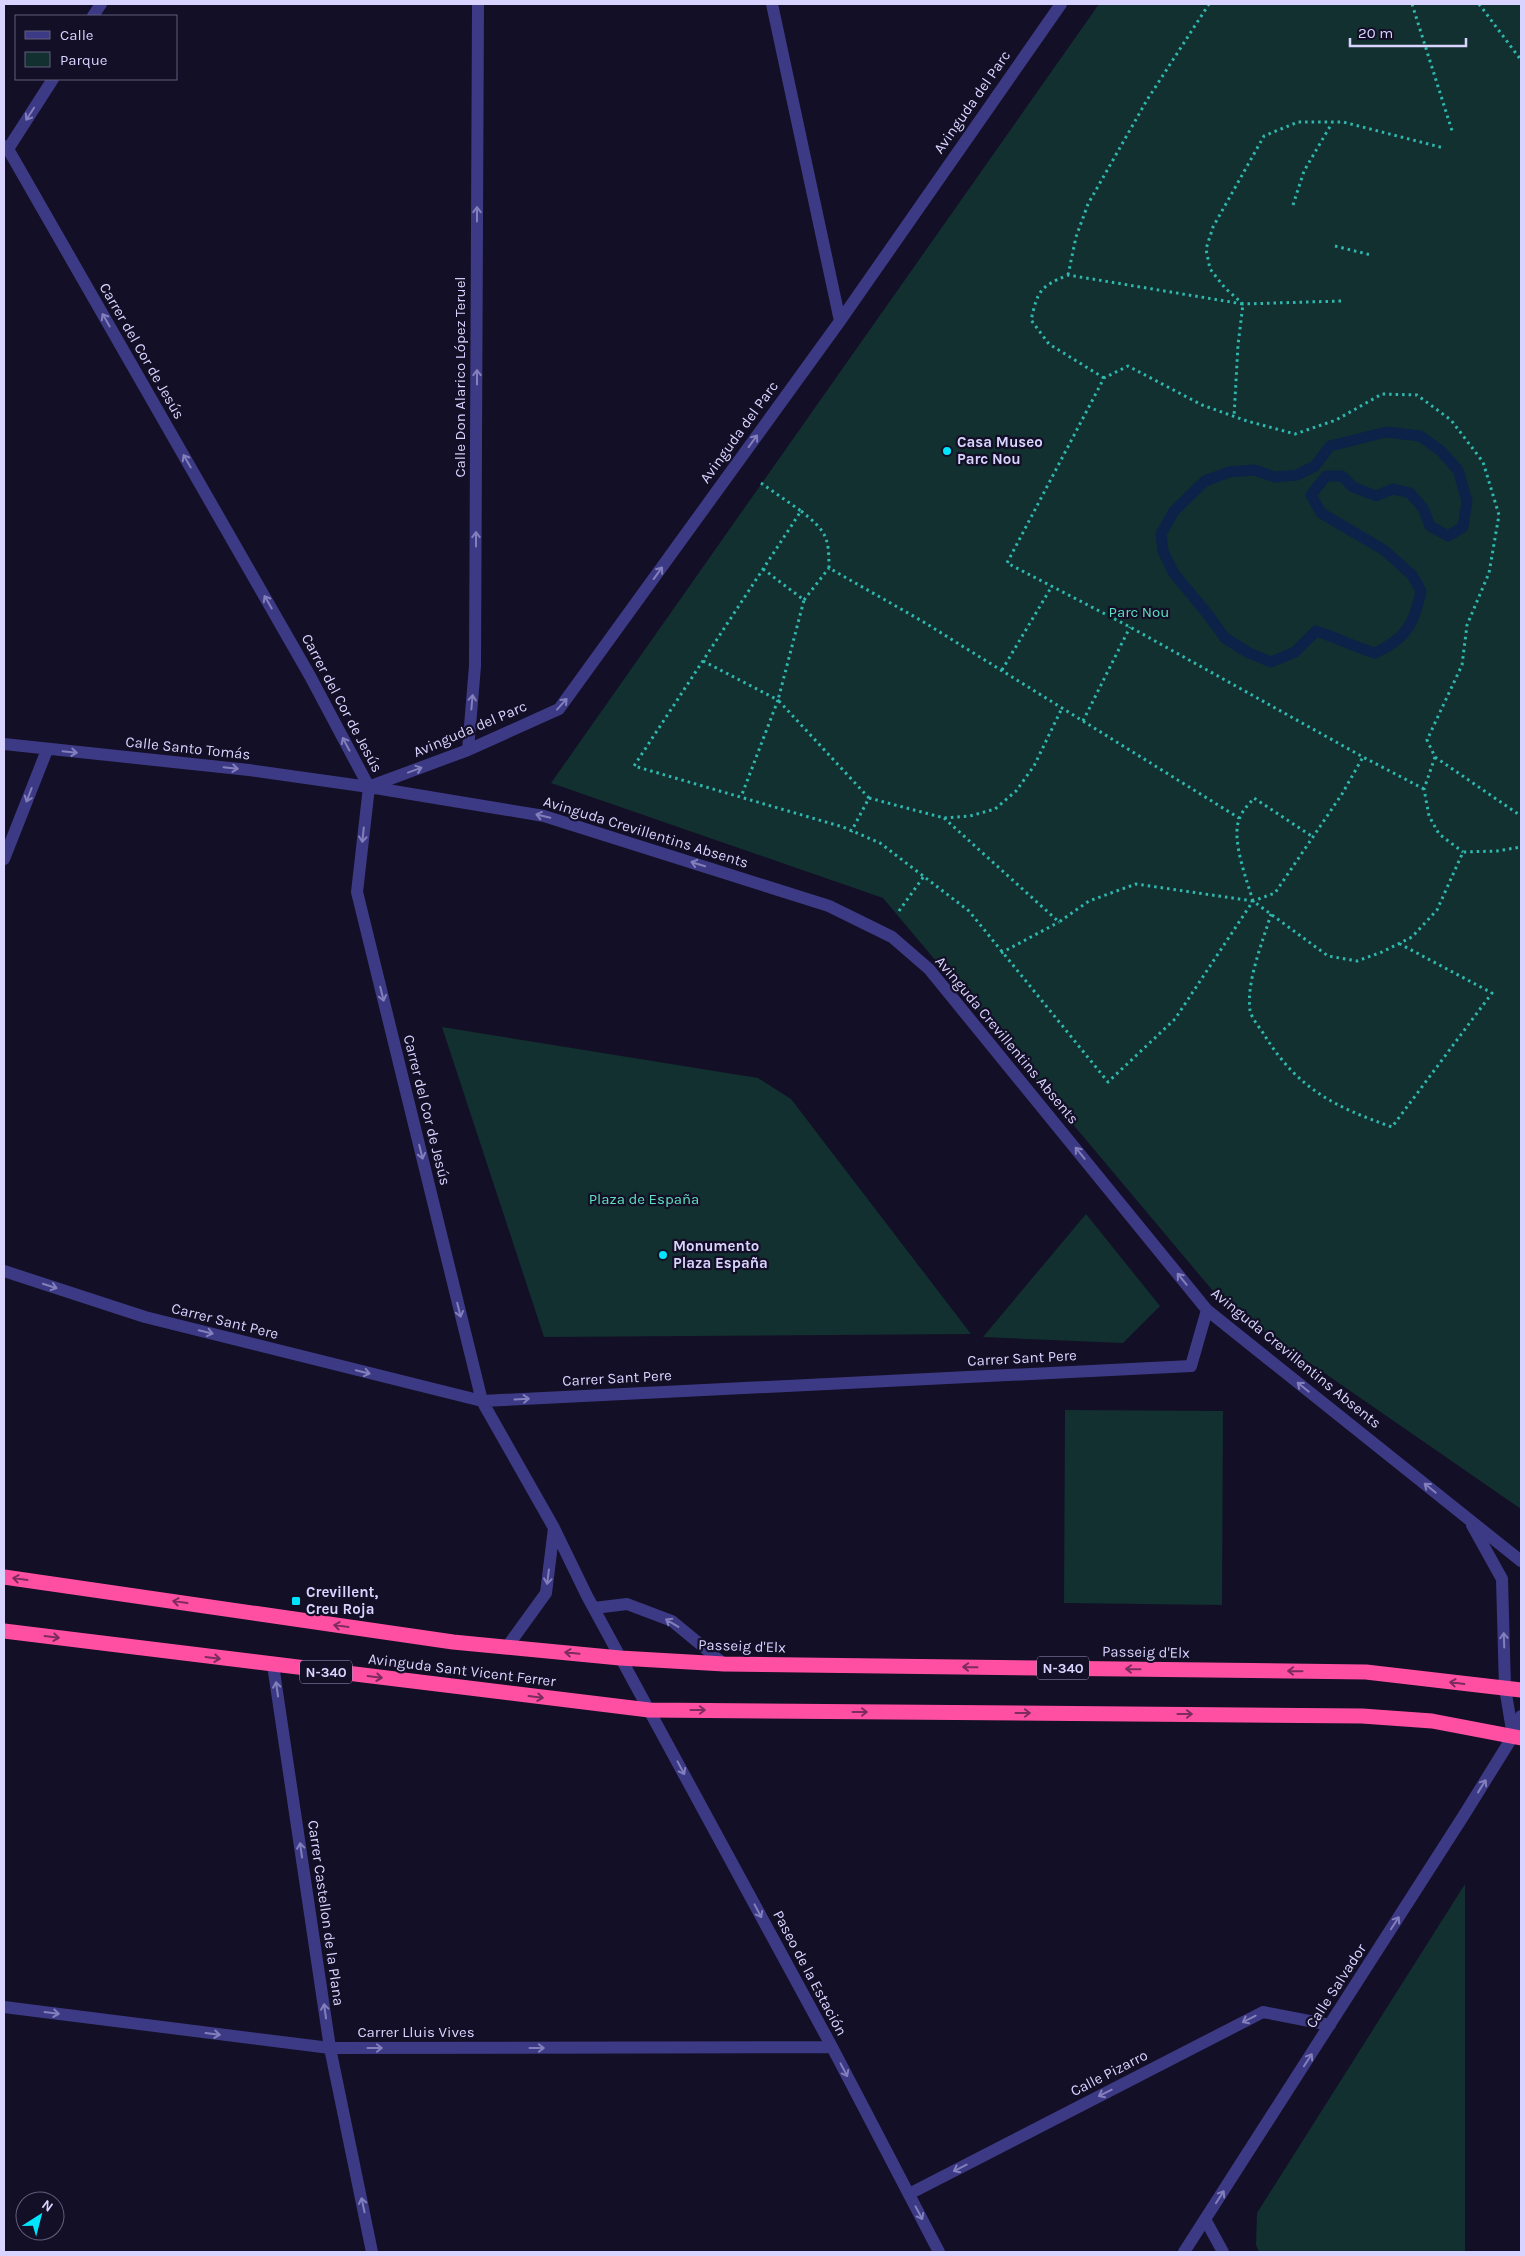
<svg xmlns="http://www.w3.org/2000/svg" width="1525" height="2256" font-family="Karla,sans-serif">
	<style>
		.green { fill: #12302f }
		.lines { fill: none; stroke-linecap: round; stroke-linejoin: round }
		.stream { stroke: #0c2248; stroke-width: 11 }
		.path { stroke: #2fb8b0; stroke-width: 3; stroke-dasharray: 2.5 4; stroke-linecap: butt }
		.minor { stroke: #3d3a85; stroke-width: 12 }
		.highway { stroke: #ff4fa3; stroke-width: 15 }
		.oneway { stroke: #837fbc }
		.oneway2 { stroke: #7d2c5e }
		.poi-dot { fill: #00e5ff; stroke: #130f26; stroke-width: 2 }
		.labels { text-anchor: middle; stroke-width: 4.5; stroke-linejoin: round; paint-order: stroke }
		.shield { fill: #130f26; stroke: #9e99be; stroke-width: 1 }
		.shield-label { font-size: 14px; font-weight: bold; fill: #d9d4ff }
		.street-label { font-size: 15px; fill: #d9d4ff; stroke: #130f26 }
		.poi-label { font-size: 15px; font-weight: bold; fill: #d9d4ff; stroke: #130f26; text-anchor: start }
		.park-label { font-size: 15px; fill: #5fe0c0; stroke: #130f26 }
	</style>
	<rect width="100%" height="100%" fill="#130f26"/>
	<!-- green -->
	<path class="green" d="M1099,4H1521V1509L1223,1303L883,898L551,783Z
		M442,1027L758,1078L791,1099L971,1334L544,1337Z
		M1086,1214L1160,1306L1123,1343L983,1337Z
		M1065,1410L1223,1411L1222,1605L1064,1603Z
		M1465,1884V2252H1259L1256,2245L1257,2213Z"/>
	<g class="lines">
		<!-- stream -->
		<path class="stream" d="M1386,432L1420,436L1441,451L1458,470L1467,501L1463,527L1448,536L1430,526L1423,508L1410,493L1393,489L1376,496L1353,487L1342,476H1326L1311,495L1321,513L1384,550L1412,575L1421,591C1414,624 1407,638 1375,653C1354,647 1336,637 1316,631L1295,652L1271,662L1249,653L1225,638L1209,616L1173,572L1163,551L1161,534L1174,511L1205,481L1229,472L1254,470L1275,477L1297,475L1315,466L1330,446Z"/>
		<!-- path -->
		<path class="path" d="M1412,4L1453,134
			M1479,4L1521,60
			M1293,205L1304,171L1332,123
			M1335,246L1371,255
			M1068,275L1076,237L1088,204L1147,100L1209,4
			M1341,301L1243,304L1225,288L1210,269L1206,249L1213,227L1264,136L1298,122H1343L1444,148
			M1104,378L1049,344L1031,320C1038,291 1039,287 1068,275L1243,304L1238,345L1234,417
			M761,483L801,511L634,766L843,827L880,843L969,911L1108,1082L1175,1019L1253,901L1275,893L1342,794L1363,757
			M801,511C826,531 829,536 829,568L922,621L1239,818
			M763,569L804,600L778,700L869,798L851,832
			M804,600L829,568
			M703,661L778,700L741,797
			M1002,670L1052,586
			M1083,721L1130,627
			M1435,757L1424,789L1429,816L1439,834L1463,852
			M1424,789L1363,757L1130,627L1007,563L1104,378L1128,366L1202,405L1247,421L1295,434L1336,420L1382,394L1417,395L1451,420L1483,462L1499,515L1489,573L1467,625L1462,665L1427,740L1435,757L1521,816
			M869,798L944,818L970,816L995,809L1016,791L1034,766L1062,708
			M944,818L1059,922L1089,901L1136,884L1253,901L1328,956L1357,961L1382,952L1412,937L1437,910L1463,852L1497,851L1521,847
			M1253,901C1247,880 1230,838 1240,817C1243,810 1249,804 1254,798L1313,837
			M899,911L924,876
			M1271,914C1263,941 1246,982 1250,1010C1251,1018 1261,1029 1265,1036C1298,1089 1335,1107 1392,1127L1492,993L1400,944
			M1001,953L1059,922"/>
		<!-- minor -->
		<path class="minor" d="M772,4L840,321
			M93,16L101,4
			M4,146L8,149L310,676L369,787L357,892L482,1401L554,1528L587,1596L832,2047L939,2252
			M8,149L53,79
			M4,744L249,770L369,787L544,816L829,906L892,937L929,969L1207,1310L1521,1561
			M468,750L475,666L478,4
			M371,786L468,750L559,709L840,321L1061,4
			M4,859L47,750
			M4,1271L145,1317L482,1401L1191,1366L1207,1310
			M1472,1525L1502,1579L1505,1688L1513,1736
			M594,1608L627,1604L672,1621L724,1664
			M507,1647L546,1593L554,1528
			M273,1665L330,2048L372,2252
			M4,2007L330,2048L832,2047
			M909,2194L1263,2012L1330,2025
			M1205,2219L1223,2252
			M1184,2252L1464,1815L1513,1736L1521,1716"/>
		<!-- highway -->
		<path class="highway" d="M4,1577L453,1642L620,1658L724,1664L1366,1672L1521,1690
			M4,1631L649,1710L1362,1716L1432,1721L1521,1738"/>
	</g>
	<!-- one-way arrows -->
	<defs><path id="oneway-shaft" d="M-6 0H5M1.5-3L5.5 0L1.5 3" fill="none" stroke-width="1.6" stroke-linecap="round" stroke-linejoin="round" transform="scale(1.25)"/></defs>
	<g class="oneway">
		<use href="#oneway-shaft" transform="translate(30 114) rotate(123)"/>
		<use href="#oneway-shaft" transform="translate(477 214) rotate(-90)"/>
		<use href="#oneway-shaft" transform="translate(106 320) rotate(-120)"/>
		<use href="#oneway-shaft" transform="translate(477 377) rotate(-90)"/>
		<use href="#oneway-shaft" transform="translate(753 441) rotate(-54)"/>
		<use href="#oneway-shaft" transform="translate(187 461) rotate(-120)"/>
		<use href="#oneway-shaft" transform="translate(476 539) rotate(-90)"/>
		<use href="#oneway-shaft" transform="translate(658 573) rotate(-54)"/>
		<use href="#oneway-shaft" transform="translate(268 602) rotate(-120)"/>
		<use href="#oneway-shaft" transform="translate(472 702) rotate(-85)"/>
		<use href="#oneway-shaft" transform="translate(562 704) rotate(-48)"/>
		<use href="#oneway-shaft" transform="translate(346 744) rotate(-118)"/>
		<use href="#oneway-shaft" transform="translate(70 752) rotate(6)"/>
		<use href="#oneway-shaft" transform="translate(231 768) rotate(6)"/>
		<use href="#oneway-shaft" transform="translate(415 770) rotate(-20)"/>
		<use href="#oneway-shaft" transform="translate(29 795) rotate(111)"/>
		<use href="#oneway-shaft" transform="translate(543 816) rotate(-167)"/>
		<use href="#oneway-shaft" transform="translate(363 835) rotate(96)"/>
		<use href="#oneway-shaft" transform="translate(698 864) rotate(-163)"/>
		<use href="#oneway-shaft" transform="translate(382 994) rotate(76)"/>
		<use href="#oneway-shaft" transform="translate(421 1152) rotate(76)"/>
		<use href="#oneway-shaft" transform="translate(1080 1153) rotate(-129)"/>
		<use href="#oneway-shaft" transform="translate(1182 1279) rotate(-129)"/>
		<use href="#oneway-shaft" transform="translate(50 1286) rotate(18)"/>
		<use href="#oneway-shaft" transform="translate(459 1310) rotate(76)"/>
		<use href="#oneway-shaft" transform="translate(206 1332) rotate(14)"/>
		<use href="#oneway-shaft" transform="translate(363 1372) rotate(14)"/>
		<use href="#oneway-shaft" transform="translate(1303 1387) rotate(-141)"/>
		<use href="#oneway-shaft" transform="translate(522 1399) rotate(-3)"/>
		<use href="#oneway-shaft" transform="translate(1430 1488) rotate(-141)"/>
		<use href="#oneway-shaft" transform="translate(548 1577) rotate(97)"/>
		<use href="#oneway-shaft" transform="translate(672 1623) rotate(-149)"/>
		<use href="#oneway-shaft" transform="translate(1504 1640) rotate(-92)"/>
		<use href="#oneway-shaft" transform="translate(277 1689) rotate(-98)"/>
		<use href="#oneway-shaft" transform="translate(681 1768) rotate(62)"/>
		<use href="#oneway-shaft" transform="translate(1482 1786) rotate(-58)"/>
		<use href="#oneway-shaft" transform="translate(301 1850) rotate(-98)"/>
		<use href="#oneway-shaft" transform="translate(758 1911) rotate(62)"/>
		<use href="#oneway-shaft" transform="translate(1395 1923) rotate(-57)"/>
		<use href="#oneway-shaft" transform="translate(325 2011) rotate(-98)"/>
		<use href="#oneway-shaft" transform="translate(52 2013) rotate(7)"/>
		<use href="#oneway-shaft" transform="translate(1249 2019) rotate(153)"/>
		<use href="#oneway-shaft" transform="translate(213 2034) rotate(7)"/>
		<use href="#oneway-shaft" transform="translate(375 2048)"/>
		<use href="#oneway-shaft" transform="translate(537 2048)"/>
		<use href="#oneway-shaft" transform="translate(1308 2060) rotate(-57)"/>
		<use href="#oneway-shaft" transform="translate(844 2070) rotate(62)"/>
		<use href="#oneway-shaft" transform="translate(1105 2093) rotate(153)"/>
		<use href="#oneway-shaft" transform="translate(960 2168) rotate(153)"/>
		<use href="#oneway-shaft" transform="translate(1220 2197) rotate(-57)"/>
		<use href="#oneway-shaft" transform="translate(363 2205) rotate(-102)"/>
		<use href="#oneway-shaft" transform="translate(919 2213) rotate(62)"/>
	</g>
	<g class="oneway2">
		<use href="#oneway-shaft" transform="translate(20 1579) rotate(-172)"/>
		<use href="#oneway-shaft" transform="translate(180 1602) rotate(-172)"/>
		<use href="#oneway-shaft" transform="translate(341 1626) rotate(-172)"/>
		<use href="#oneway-shaft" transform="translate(52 1637) rotate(7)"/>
		<use href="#oneway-shaft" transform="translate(572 1653) rotate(-174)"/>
		<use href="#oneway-shaft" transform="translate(213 1658) rotate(7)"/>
		<use href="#oneway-shaft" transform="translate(970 1667) rotate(-179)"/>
		<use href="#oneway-shaft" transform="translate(1133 1669) rotate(-179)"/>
		<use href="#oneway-shaft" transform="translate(1295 1671) rotate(-179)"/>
		<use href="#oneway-shaft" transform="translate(375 1677) rotate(7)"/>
		<use href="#oneway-shaft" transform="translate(1457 1683) rotate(-173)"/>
		<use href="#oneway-shaft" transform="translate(536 1697) rotate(7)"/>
		<use href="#oneway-shaft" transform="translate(698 1710)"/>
		<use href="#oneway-shaft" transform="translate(860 1712)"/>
		<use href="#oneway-shaft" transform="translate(1023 1713)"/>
		<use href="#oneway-shaft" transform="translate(1185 1714)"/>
	</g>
	<!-- markers -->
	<g class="poi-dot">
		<circle cx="947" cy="451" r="5"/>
		<circle cx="663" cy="1255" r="5"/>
		<rect x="291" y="1596" width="10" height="10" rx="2.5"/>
	</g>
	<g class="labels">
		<!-- shield labels -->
		<g class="shield">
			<rect x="1037" y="1656.5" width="52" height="23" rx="4"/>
			<rect x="300" y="1660.5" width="52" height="23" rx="4"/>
		</g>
		<g class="shield-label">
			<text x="1063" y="1673">N-340</text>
			<text x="326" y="1677">N-340</text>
		</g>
		<!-- street labels -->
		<g class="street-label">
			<text transform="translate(972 102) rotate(-55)" y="5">Avinguda del Parc</text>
			<text transform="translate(142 351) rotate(60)" y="5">Carrer del Cor de Jesús</text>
			<text transform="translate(460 377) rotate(-90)" y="5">Calle Don Alarico López Teruel</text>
			<text transform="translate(739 432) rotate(-54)" y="5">Avinguda del Parc</text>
			<text transform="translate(342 703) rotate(62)" y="5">Carrer del Cor de Jesús</text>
			<text transform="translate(470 729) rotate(-23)" y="5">Avinguda del Parc</text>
			<text transform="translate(188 748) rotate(6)" y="5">Calle Santo Tomás</text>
			<text transform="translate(646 832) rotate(17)" y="5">Avinguda Crevillentins Absents</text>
			<text transform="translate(1007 1040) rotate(50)" y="5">Avinguda Crevillentins Absents</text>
			<text transform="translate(427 1110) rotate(76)" y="5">Carrer del Cor de Jesús</text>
			<text transform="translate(225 1321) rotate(14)" y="5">Carrer Sant Pere</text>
			<text transform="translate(1022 1358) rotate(-3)" y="5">Carrer Sant Pere</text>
			<text transform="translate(1296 1358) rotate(39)" y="5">Avinguda Crevillentins Absents</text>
			<text transform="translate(617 1378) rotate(-3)" y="5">Carrer Sant Pere</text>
			<text transform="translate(742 1646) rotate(2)" y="5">Passeig d'Elx</text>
			<text transform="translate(1146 1652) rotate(1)" y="5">Passeig d'Elx</text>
			<text transform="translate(462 1670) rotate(7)" y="5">Avinguda Sant Vicent Ferrer</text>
			<text transform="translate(326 1913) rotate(82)" y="5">Carrer Castellon de la Plana</text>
			<text transform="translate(810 1973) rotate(62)" y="5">Paseo de la Estación</text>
			<text transform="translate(1336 1986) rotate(-57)" y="5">Calle Salvador</text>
			<text x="416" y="2037">Carrer Lluis Vives</text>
			<text transform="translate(1109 2073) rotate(-27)" y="5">Calle Pizarro</text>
		</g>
		<!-- poi labels -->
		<g class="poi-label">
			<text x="957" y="447">Casa Museo<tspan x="957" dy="17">Parc Nou</tspan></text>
			<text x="673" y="1251">Monumento<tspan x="673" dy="17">Plaza España</tspan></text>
			<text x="306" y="1597">Crevillent,<tspan x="306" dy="17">Creu Roja</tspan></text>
		</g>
		<!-- park labels -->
		<g class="park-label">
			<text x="1139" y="617">Parc Nou</text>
			<text x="644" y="1204">Plaza de España</text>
		</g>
	</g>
	<!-- border -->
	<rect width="1525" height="2256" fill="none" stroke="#d9d4ff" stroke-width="10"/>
	<!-- legend -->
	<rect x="15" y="15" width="162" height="65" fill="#130f26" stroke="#625e7d"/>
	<rect x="25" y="31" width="25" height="8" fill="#3d3a85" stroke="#625e7d"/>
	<text x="60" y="40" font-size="15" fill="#d9d4ff">Calle</text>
	<rect x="25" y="52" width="25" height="15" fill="#12302f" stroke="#625e7d"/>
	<text x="60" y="65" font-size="15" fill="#d9d4ff">Parque</text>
	<!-- north arrow -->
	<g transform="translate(40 2216) rotate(36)"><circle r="24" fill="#130f26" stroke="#625e7d"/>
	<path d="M0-4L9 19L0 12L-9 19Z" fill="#00e5ff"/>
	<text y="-8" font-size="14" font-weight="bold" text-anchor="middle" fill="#d9d4ff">N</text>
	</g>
	<!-- scale -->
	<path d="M1350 38v8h116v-8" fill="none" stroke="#d9d4ff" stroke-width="2.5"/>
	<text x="1358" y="38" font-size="15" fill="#d9d4ff" stroke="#130f26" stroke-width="4" paint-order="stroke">20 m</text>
</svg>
